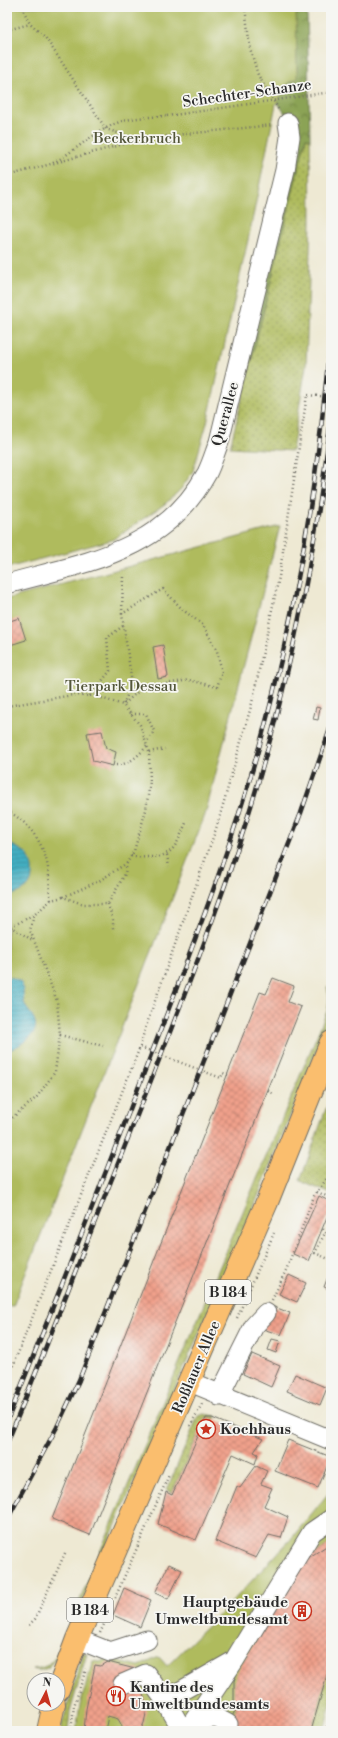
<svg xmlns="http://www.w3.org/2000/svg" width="338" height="1738" font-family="'Libre Bodoni',serif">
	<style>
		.grass { fill: url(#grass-dots); stroke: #6d7344 }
		.forest { fill: url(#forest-crowns); stroke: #5b6740 }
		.park { fill: #afbb5d; stroke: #6d7344 }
		.water { fill: url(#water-rules); stroke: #366c76 }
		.building { fill: url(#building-cross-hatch) }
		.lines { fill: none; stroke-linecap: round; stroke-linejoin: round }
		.minor-casing { stroke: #6f6e66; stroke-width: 21 }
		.major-casing { stroke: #6f6e66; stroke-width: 24 }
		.path { stroke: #6f6e66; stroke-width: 2.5; stroke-dasharray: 1 3; stroke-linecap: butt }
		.minor { stroke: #fff; stroke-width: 19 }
		.major { stroke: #fabe6e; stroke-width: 22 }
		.rail-casing { stroke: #2b2b2b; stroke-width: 4.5 }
		.rail { stroke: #f6f6f2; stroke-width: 3; stroke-dasharray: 9; stroke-linecap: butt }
		.path-bridge { stroke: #6f6e66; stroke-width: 2.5; stroke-dasharray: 1 3; stroke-linecap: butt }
		.labels { text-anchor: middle; stroke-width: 3.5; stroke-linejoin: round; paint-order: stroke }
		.shield { fill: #f6f6f2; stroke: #686867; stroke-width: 1 }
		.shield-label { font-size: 14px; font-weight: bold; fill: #2b2b2b }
		.street-label { font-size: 15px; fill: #2b2b2b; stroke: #f6f6f2 }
		.park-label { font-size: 15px; fill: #53563a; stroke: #f6f6f2 }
		.poi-label { font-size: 15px; font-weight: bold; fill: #2b2b2b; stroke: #f6f6f2; text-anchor: start }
	</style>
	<defs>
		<pattern id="grass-dots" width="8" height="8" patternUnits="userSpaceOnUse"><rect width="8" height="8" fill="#afbb5d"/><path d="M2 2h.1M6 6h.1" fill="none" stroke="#8f984d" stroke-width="1.8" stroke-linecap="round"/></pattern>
		<pattern id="forest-crowns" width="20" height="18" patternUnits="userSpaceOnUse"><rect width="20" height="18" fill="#8ba354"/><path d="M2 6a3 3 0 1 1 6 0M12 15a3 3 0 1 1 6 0" fill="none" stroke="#728546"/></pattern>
		<pattern id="water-rules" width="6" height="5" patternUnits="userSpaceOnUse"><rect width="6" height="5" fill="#42aec1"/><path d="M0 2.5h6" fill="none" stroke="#378e9d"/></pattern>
		<pattern id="building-cross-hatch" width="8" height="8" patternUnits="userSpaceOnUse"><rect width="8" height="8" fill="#f0a08b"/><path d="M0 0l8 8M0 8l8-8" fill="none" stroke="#c38372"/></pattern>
	</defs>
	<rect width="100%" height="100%" fill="#f6f6f2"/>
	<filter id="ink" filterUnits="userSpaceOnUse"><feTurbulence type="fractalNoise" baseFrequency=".025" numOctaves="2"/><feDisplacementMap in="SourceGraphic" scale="8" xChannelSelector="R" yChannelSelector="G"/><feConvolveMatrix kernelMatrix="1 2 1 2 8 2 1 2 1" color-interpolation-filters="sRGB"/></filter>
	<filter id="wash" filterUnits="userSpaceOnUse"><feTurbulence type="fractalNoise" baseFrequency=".012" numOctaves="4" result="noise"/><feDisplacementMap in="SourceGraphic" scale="16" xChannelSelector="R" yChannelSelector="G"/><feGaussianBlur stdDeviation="0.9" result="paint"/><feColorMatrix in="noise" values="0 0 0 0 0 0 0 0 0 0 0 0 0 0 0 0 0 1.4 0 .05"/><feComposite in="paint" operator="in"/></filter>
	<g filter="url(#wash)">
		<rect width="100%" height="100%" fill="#eee9d3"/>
		<!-- grass -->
		<path class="grass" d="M306,138L310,139L311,222L306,366L292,451L230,447Z
			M331,985V1013L253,1209L60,1653C54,1663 46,1674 33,1669C46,1668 52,1664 58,1652L328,1009L329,997L327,987Z
			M331,1095V1194L300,1181Z
			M204,1414L216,1416L215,1419L206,1417L172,1493L167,1490L198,1416Z
			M83,1653H87L70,1712L68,1731H60Z
			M331,1661V1703L324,1731H311Z"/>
		<!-- forest -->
		<path class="forest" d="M248,7H307L310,139L306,138L245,386L238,384L290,121L273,96Z"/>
		<!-- park -->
		<path class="park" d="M7,7H296L297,79L289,82L276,104L250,231L207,423L193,471L181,489L165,504L112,540L7,568Z
			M280,526L205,815L13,1306H7V599Z
			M331,1490V1543L308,1558L299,1568L234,1681V1700L236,1709L224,1731H76L80,1705L93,1661L100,1662L109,1658L139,1666L159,1657L167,1666L229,1605L290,1540Z"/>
		<!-- water -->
		<path class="water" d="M7,842C13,846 21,849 26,853C30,857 31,863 32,868C34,888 24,891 7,897Z
			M11,977L20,981C25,989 22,997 25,1005C27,1010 32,1014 34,1019C42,1036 18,1045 7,1052V979Z"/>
		<g id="blocks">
			<!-- building -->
			<path class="building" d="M19,618L26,640L7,646V622Z
				M163,645L168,677L158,679L153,647Z
				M316,707L320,708L318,720L313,719Z
				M102,731L106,748L116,752L113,766L93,761L87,733Z
				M273,978L294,986L288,1002L301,1007L90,1535L52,1519L260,992L266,994Z
				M319,1196L331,1202V1218L327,1217L309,1261L293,1254Z
				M331,1269V1290L324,1287Z
				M289,1275L306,1283L297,1302L279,1294Z
				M272,1306L290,1313L281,1335L263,1329Z
				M272,1339L280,1341L276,1353L268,1350Z
				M252,1354L280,1366L271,1387L243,1374Z
				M295,1374L327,1388L320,1405L287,1391Z
				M206,1418H212L263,1439L254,1452L258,1454L255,1464L233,1454L196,1540L158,1524L166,1492L172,1495Z
				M288,1440L331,1457L318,1488L275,1471Z
				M256,1466L267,1471L261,1484L272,1488L264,1506L288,1517L281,1538L269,1535L256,1558L215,1541L237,1486L240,1488Z
				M331,1543V1661L311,1731H224L236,1709L234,1700V1681L240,1665L299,1568L308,1558Z
				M169,1564L182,1570L168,1599L155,1593Z
				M124,1588L151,1600L140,1627L113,1615Z
				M108,1662L139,1670L137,1685L143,1694L147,1709L144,1723L140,1731H125L118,1719L108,1716L106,1726L103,1731H84L86,1709L95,1665L101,1666Z"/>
		</g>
	</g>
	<g filter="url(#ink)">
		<use href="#blocks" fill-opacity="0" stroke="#6f6e66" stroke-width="1"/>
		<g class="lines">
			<!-- minor casing -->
			<g class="minor-casing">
				<path id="minor" d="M7,584C86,562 164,552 207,473C212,463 215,452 219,442L285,170L290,137L288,123
					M190,1382L331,1440
					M219,1396L254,1326L266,1313
					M77,1639L110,1652L147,1640
					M123,1684L146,1674L165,1700L183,1731
					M165,1700L232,1662
					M196,1719L217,1718L228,1724
					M187,1731L234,1661L312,1532L331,1519"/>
			</g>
			<!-- major casing -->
			<g class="major-casing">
				<path id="major" d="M58,1690L77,1639L267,1202L331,1042
					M48,1731L54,1704"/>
			</g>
			<!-- path -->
			<path class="path" d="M22,7L30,24L45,37L106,129L130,137L143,138
				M245,7L250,48L258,75L279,110
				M7,30L30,24
				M53,163C75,151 94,132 117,123C132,117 151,117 167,116
				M7,176L146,138L273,125
				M163,589L183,610L203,625L217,651L222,672L217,687L189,680L142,688L123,705L132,684L122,614Z
				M122,614L123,575
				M90,696L110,671L107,638L123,626
				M7,706L73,695L95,696L123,705L140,725L149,752L150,781L146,810L134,851L127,863L125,874L108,904H83L63,897L51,900L34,915L30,930L57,1001L60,1035L55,1072L36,1098L7,1122
				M131,714H146L154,731L147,743
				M149,752L165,749
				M116,765C129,765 139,755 147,746
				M7,811C32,823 48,850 49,878C50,886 49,892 51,900
				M167,855L169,867
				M131,856C137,858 144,857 150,857C176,857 177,841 187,821
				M63,897L99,881L127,863
				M108,904L113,920V931
				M33,915L11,927L34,941
				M60,1035L103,1046
				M140,1047L144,1032L217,826L252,703L279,577L307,395L331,397
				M268,1091L275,1094
				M317,1192L331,1198
				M323,1229L325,1233
				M331,1233H325L315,1253L331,1260
				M272,1300L287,1268L314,1196L331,1173
				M237,1318L274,1233
				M7,1381L140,1047L221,1078L223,1073L228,1075
				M190,1426L203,1402
				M115,1598L169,1475
				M29,1625L35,1619L66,1551
				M100,1633L107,1618
				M71,1731L74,1706L86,1669
				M326,1731L331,1712"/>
			<!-- minor -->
			<use href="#minor" class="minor"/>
			<!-- major -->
			<use href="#major" class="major"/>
			<!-- rail casing -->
			<g class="rail-casing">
				<path id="rail" d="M7,1421C54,1307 98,1192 142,1078C190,954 239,831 271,702C302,579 321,454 331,327
					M7,1443C44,1355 77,1265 113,1176C158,1062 205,948 243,832C286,697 315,559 331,419
					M7,1520L57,1427L79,1380L301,813L331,726"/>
			</g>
			<!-- rail -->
			<use href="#rail" class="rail"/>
			<!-- path-bridge -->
			<path class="path-bridge" d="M167,116L331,92"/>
		</g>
	</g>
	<!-- icons -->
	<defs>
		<g id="sight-ring" transform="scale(1)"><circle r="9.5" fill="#f6f6f2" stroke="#c8321e" stroke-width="1.5"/><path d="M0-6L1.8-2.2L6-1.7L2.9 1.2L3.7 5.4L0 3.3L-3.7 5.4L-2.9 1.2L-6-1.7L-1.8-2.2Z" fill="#c8321e"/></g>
		<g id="building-ring" transform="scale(1)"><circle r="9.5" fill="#f6f6f2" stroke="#c8321e" stroke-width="1.5"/><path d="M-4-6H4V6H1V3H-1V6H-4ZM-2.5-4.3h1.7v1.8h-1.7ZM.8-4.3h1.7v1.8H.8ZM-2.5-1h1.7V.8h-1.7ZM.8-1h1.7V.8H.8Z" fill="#c8321e"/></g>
		<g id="restaurant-ring" transform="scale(1)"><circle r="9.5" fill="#f6f6f2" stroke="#c8321e" stroke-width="1.5"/><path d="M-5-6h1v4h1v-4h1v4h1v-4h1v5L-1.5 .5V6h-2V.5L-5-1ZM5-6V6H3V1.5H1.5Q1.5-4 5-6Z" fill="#c8321e"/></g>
	</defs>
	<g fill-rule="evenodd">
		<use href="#sight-ring" x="206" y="1429"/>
		<use href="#building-ring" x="302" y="1611"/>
		<use href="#restaurant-ring" x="116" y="1696"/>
	</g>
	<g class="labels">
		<!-- shield labels -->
		<g class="shield">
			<rect x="205" y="1280" width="46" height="24" rx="3"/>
			<rect x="67" y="1598" width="46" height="24" rx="3"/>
		</g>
		<g class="shield-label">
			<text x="228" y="1297">B 184</text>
			<text x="90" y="1615">B 184</text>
		</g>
		<!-- street labels -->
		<g class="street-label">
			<text transform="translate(247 93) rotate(-8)" y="5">Schechter-Schanze</text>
			<text transform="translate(225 414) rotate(-75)" y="5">Querallee</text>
			<text transform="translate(196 1367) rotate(-67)" y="5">Roßlauer Allee</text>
		</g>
		<!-- park labels -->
		<g class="park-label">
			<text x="137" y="143">Beckerbruch</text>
			<text x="121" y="691">Tierpark Dessau</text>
		</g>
		<!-- poi labels -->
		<g class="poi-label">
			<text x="220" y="1434">Kochhaus</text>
			<text x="288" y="1607" text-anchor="end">Hauptgebäude<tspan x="288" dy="17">Umweltbundesamt</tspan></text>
			<text x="130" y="1692">Kantine des<tspan x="130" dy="17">Umweltbundesamts</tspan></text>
		</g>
	</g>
	<!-- margin -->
	<rect width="338" height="1738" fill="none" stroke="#f6f6f2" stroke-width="24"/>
	<!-- north arrow -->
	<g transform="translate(46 1692) rotate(6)"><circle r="19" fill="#f6f6f2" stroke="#a5a5a2"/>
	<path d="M0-3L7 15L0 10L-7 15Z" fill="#c8321e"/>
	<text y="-6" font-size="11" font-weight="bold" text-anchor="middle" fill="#2b2b2b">N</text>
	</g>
</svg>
